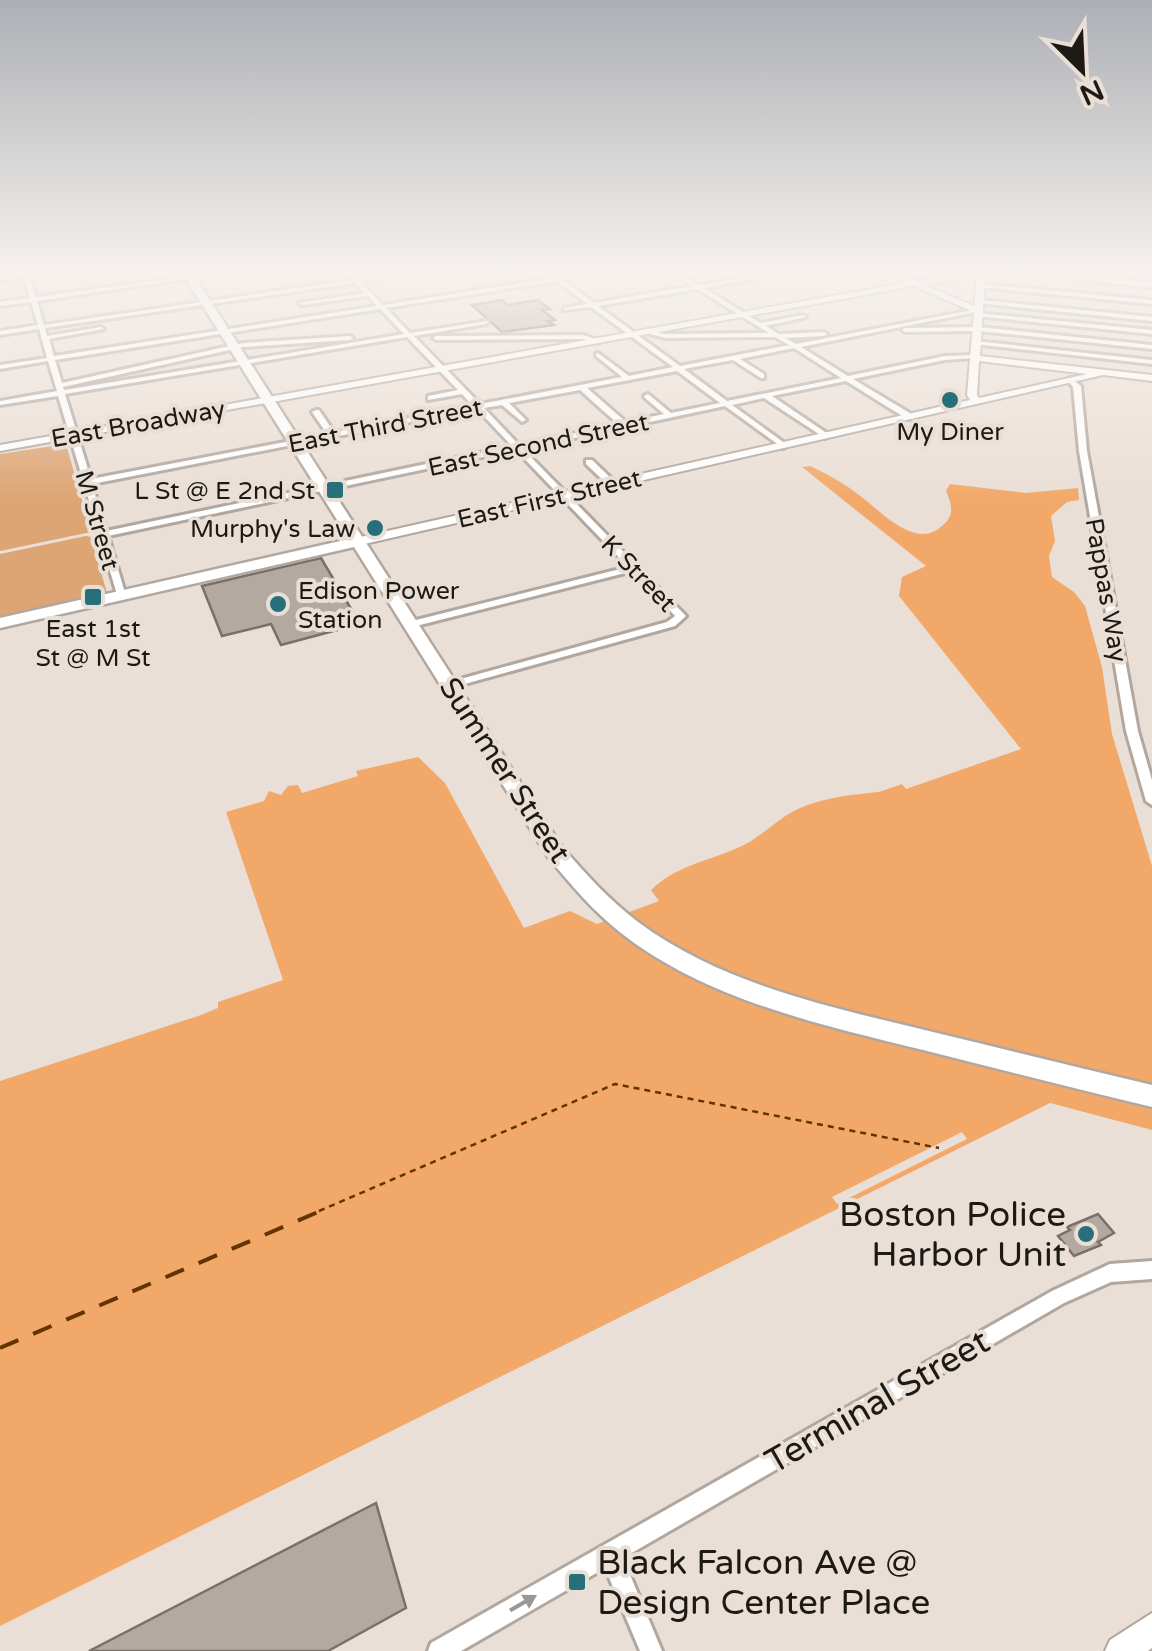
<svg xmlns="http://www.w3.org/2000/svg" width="1152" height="1651" font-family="'Varela Round',sans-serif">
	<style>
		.green { fill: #dda474 }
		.water { fill: #f2a868 }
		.pier { fill: #eadfd6 }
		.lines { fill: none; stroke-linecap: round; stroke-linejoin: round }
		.ferry-far1 { stroke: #633400; stroke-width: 2.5; stroke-dasharray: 6 5; stroke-linecap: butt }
		.ferry { stroke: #633400; stroke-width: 4; stroke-dasharray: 20 16; stroke-linecap: butt }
		.building { fill: #b3a9a0; stroke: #7a7068; stroke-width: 2.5 }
		.street-casing { stroke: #b2a79f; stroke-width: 6 }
		.secondary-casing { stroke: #b2a79f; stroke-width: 4 }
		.primary-casing { stroke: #b2a79f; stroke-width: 5 }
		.street { fill: #fff; fill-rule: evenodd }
		.secondary { fill: #fff; fill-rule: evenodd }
		.primary { fill: #fff; fill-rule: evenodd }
		.oneway { fill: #999896 }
		.poi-dot { fill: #286f7c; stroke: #eadfd6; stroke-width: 4 }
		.labels { text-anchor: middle; stroke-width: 8; stroke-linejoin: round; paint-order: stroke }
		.far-street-label { font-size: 25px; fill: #1d1a16; stroke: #eadfd6 }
		.far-poi-label { font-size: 25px; fill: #1d1a16; stroke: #eadfd6 }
		.street-label { font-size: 30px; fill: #1d1a16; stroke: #eadfd6 }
		.near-poi-label { font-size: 35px; fill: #1d1a16; stroke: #eadfd6; text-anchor: end }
		.near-street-label { font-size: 35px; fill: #1d1a16; stroke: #eadfd6 }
	</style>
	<rect width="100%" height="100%" fill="#eadfd6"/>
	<!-- green -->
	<path class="green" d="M66,444L91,532L0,551V454Z
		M86,536L91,537L107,593L0,617V554Z"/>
	<!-- water -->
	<path class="water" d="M810,466C827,474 844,483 859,495C880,510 915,551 942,526C955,515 952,505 946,491L950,484L1026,493L1078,488L1079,500L1067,502L1051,516L1055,541L1049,556L1052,577L1074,592L1085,606L1102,667L1112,734L1152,866V1130L1050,1103L0,1626V1081L201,1015L218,1008V1002L283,980L226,812L264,801L269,791L281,795L288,786L298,785L302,793L358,776L356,771L418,757L445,783L524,928L570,911L597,924L659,901L651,890C676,866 705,862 735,849C753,842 766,830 781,819C808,799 847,795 879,792L902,784L906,789L1021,749L899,596L902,577L926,566L802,467Z"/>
	<!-- pier -->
	<path class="pier" d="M962,1132L967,1139L837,1204L832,1197Z"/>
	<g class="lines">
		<!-- ferry-far1 -->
		<path class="ferry-far1" d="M319,1211L615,1084L939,1148"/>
		<!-- ferry -->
		<path class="ferry" d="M0,1348L325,1209"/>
	</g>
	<!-- building -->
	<path class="building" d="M502,300L508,305L538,300L550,309L542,310L555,320L548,321L554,325L502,332L472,305Z
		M321,558L360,624L281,645L271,624L222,636L202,586Z
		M1098,1214L1114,1233L1098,1242L1101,1245L1074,1256L1058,1236L1070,1230L1067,1227Z
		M376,1503L406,1608L328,1651H89Z"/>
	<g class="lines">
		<!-- street casing -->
		<g class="street-casing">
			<path id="street" d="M22,271H28V273L58,271L29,276L36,297L226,271H240L37,301L44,325L352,280L344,271H350L358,279L425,271L361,282L383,305L553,278L544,271H550L559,277L613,271L563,280L594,303L692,286L669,271H676L699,285L785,271H797L704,288L761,323L803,315L806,317L766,326L779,334L824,332L827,334L824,336L785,338L796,344L978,309L981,311L801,347L848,376L945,356L975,355V357L973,358L945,360L853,379L913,415V419H907L846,381L772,396L828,434L829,436L825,438L764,398L732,405L786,444L787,446L783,448L725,406L523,449L686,616L675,626L450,688L446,687L445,685L446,683L667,622L675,616L633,571L412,627L408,626V622L628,567L516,450L108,536L126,596L124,598H118L58,396L0,405V401L57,391L48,361L0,369V365L47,358L39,329L0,335V331L38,325L31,302L0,306V302L30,298L24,277L0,280V276L23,273ZM557,281L587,304L564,308V310L591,307L673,367L629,376L598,353L596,354V356L622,377L480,404L414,336L486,324L488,321L410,333L386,308ZM355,283L365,293L299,303L302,305L368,296L377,306L54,356L49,339L104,329L101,327L47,336L45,328ZM697,289L769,333L665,334L648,330L645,332L646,333L665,338L775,337L789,345L680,366L598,306ZM380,309L404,334L64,390L63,387L243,347L350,340L353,338L350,336L243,343L62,383L55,360ZM407,337L458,390L428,396V400L462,394L473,406L334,432L319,410H316L312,412L327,434L91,479L65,394ZM794,348L841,378L727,401L684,369L733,360L761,378H764V374L740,359ZM677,371L720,403L671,413L648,394L644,396L645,398L664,414L626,422L587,388ZM580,390L618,424L519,445L484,408L502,405L522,422L526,420L509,403ZM477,409L512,446L106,531L92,484Z
				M981,284L1152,300V304L979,287Z
				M980,300L1152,317V321L978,303Z
				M977,313L1152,330V334L975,316Z
				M979,327L1152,345V349L979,331L905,332L902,330L905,328Z
				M583,335L601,341L598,343L583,339L436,340L433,338L436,336Z
				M975,341L1152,360V364L973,344L972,343Z
				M1071,378L1081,386L1087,451L1138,731L1152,780V805L1146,801L1126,731L1079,451L1073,387L1067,380Z
				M586,460H592L615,482V486H609L586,464Z
				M1152,1261V1279L1111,1282L1064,1303L623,1558L662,1651H640L605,1568L461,1651H428L431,1643L1052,1291L1110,1264Z"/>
		</g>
		<!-- secondary casing -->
		<g class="secondary-casing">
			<path id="secondary" d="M881,271C894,271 901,278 913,280C930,283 968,271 989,271L982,274L985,277L980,356L1152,375V381L1103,375L360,545L356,544V538L970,400L967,395L974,312L914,286L0,451V445L905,283ZM973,276L977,278L974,306L924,285ZM979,361L1087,374L979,398L977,395Z
				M999,271H1027L1152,282V288Z
				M1152,1613V1648L1148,1651H1105L1110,1640Z"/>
		</g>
		<!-- primary casing -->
		<g class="primary-casing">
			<path id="primary" d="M181,271H191L562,847C586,874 609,900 638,922C724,986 835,1008 937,1033C1008,1050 1080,1068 1152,1085V1107C1081,1090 1010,1072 939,1054C832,1027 710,1003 621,933C593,911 571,885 548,857L354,547L0,628V618L349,539Z"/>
		</g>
		<!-- street -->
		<use href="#street" class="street"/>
		<!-- secondary -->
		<use href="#secondary" class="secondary"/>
		<!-- primary -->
		<use href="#primary" class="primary"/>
	</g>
	<!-- one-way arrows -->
	<defs><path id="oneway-solid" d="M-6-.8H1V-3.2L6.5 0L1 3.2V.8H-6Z" transform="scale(2.5)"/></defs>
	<use class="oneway" href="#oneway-solid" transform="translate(523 1603) rotate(-30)"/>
	<!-- sky -->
	<linearGradient id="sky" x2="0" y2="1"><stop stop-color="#acafb5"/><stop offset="0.54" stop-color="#f6f1ed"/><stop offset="1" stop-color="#f6f1ed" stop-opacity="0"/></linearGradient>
	<rect width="1152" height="502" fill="url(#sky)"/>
	<!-- markers -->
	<g class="poi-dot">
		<circle cx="950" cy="400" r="10"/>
		<rect x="325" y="480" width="20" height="20" rx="5"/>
		<circle cx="375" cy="528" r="10"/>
		<rect x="83" y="587" width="20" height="20" rx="5"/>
		<circle cx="278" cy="604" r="10"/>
		<circle cx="1086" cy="1234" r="10"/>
		<rect x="567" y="1572" width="20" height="20" rx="5"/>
	</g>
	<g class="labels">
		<!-- far-street labels -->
		<g class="far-street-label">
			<text transform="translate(138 423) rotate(-10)" y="9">East Broadway</text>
			<text transform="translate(385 425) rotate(-11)" y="9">East Third Street</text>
			<text transform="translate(538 444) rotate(-12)" y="9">East Second Street</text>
			<text transform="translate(549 498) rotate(-13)" y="9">East First Street</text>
			<text transform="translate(98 520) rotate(74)" y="9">M Street</text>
			<text transform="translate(639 573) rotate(46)" y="9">K Street</text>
			<text transform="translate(1107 590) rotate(80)" y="9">Pappas Way</text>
		</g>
		<!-- far-poi labels -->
		<g class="far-poi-label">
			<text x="950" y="440">My Diner</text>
			<text x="315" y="499" text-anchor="end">L St @ E 2nd St</text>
			<text x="355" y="537" text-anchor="end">Murphy's Law</text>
			<text x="298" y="599" text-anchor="start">Edison Power<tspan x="298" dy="29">Station</tspan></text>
			<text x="93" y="637">East 1st<tspan x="93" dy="29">St @ M St</tspan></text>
		</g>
		<!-- street labels -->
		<g class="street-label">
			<text transform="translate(505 770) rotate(57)" y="10">Summer Street</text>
		</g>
		<!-- near-poi labels -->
		<g class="near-poi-label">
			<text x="1066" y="1226">Boston Police<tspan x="1066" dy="40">Harbor Unit</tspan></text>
			<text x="597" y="1574" text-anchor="start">Black Falcon Ave @<tspan x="597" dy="40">Design Center Place</tspan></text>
		</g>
		<!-- near-street labels -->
		<g class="near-street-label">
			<text transform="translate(877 1401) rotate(-30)" y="12">Terminal Street</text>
		</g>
	</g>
	<!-- north arrow -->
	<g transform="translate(1082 70) rotate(156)" stroke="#eadfd6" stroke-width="8" paint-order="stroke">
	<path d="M0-8L18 38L0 25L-18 38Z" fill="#1d1a16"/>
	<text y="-15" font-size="28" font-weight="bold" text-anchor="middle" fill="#1d1a16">N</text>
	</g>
</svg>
